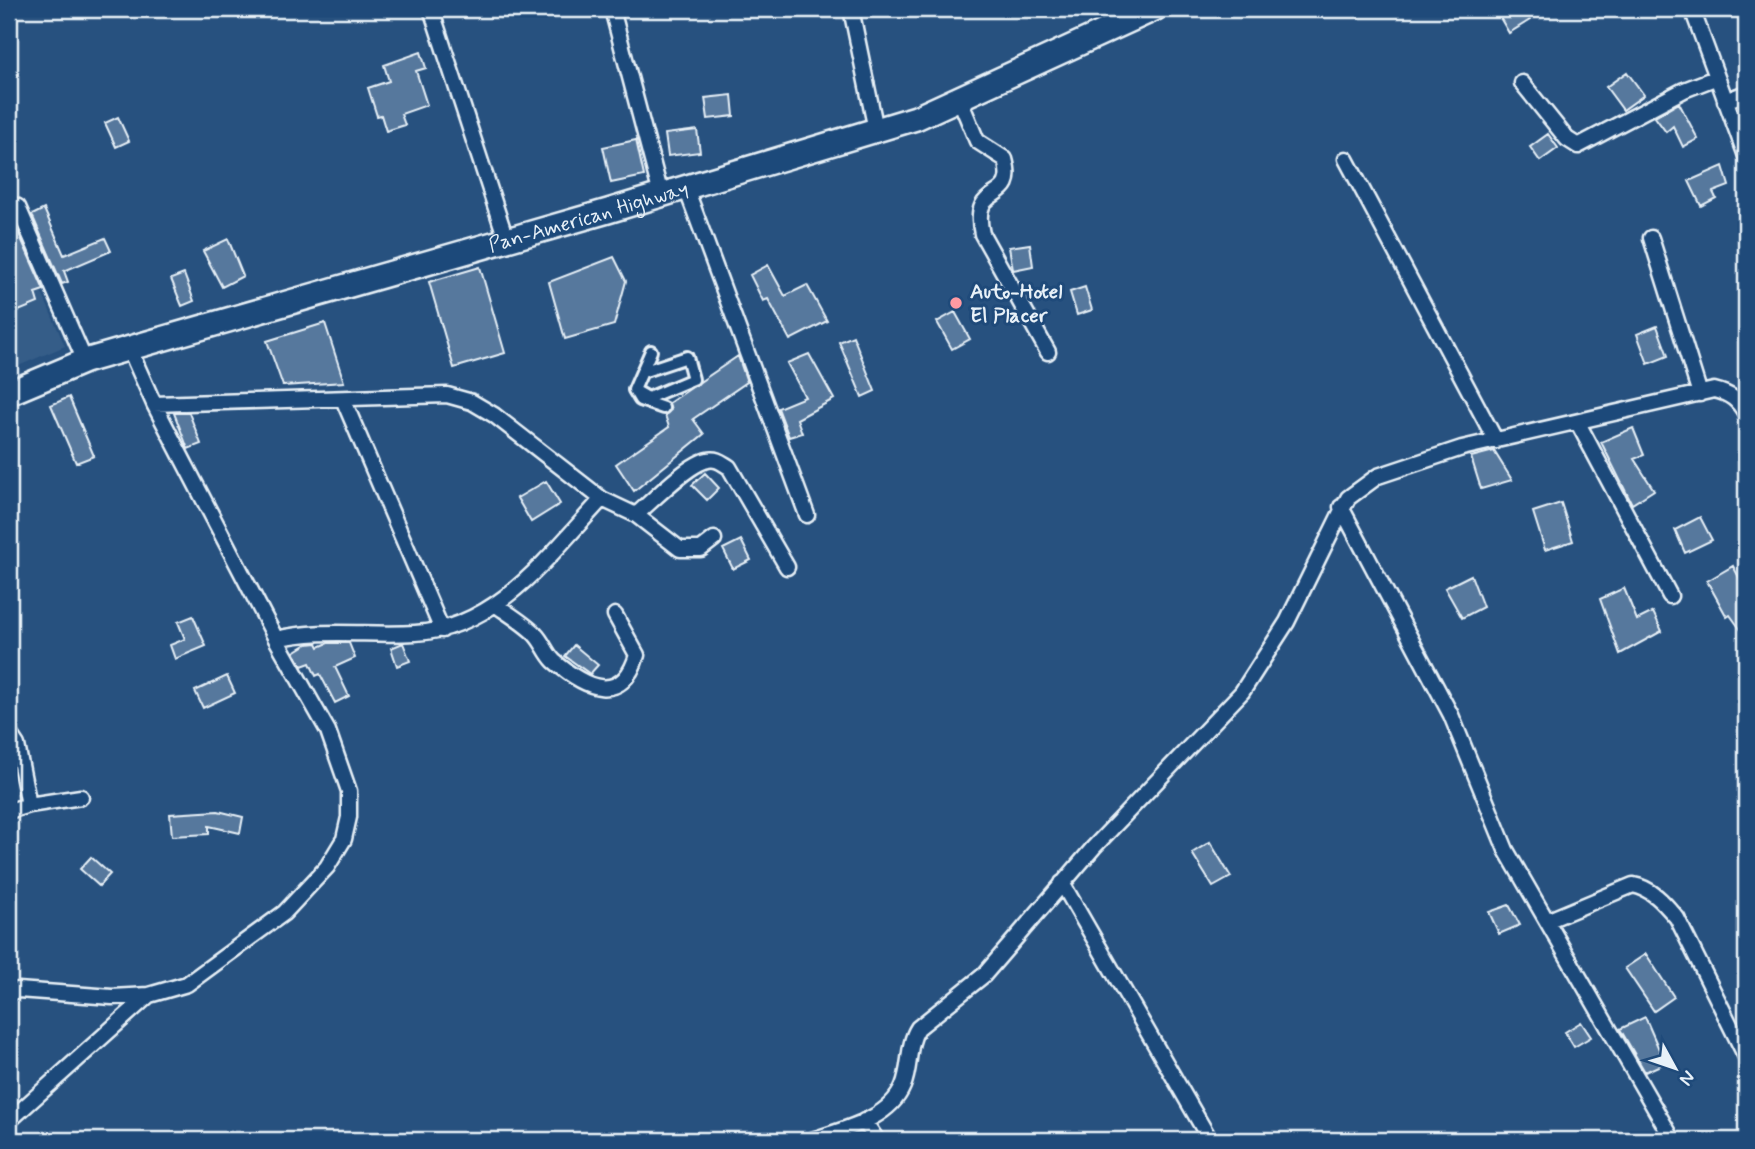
<svg xmlns="http://www.w3.org/2000/svg" width="1755" height="1149" font-family="Mynerve,sans-serif">
	<style>
		.built { fill: #355d88 }
		.building { fill: #57789d; stroke: #e8f1f8; stroke-width: 2 }
		.lines { fill: none; stroke-linecap: round; stroke-linejoin: round }
		.pedestrian-casing { stroke: #e8f1f8; stroke-width: 16 }
		.minor-casing { stroke: #e8f1f8; stroke-width: 19 }
		.trunk-casing { stroke: #e8f1f8; stroke-width: 28 }
		.pedestrian { stroke: #1f4a7a; stroke-width: 10 }
		.minor { stroke: #1f4a7a; stroke-width: 14 }
		.trunk { stroke: #1f4a7a; stroke-width: 23 }
		.poi-dot { fill: #ff9aa2; stroke: #1f4a7a; stroke-width: 2.5 }
		.labels { text-anchor: middle; stroke-width: 6; stroke-linejoin: round; paint-order: stroke }
		.street-label { font-size: 21px; fill: #e8f1f8; stroke: #1f4a7a }
		.poi-label { font-size: 21px; font-weight: bold; fill: #e8f1f8; stroke: #1f4a7a; text-anchor: start }
	</style>
	<rect width="100%" height="100%" fill="#27517f"/>
	<filter id="ink" filterUnits="userSpaceOnUse"><feTurbulence type="fractalNoise" baseFrequency=".0143" numOctaves="2"/><feDisplacementMap in="SourceGraphic" scale="14" xChannelSelector="R" yChannelSelector="G"/><feConvolveMatrix kernelMatrix="1 2 1 2 8 2 1 2 1" color-interpolation-filters="sRGB"/></filter>
	<g filter="url(#ink)">
		<!-- built -->
		<path class="built" d="M9,217L65,346L9,370Z"/>
		<!-- building -->
		<path class="building" d="M1495,9H1523L1530,20L1509,33Z
			M421,52L426,68L416,71L427,105L401,114L405,125L386,131L381,115L377,116L368,88L389,81L384,65Z
			M1627,72L1644,95L1623,110L1606,87Z
			M732,95L734,116L708,119L705,98Z
			M1679,103L1698,139L1683,147L1673,126L1666,132L1655,117Z
			M118,117L129,141L116,147L105,123Z
			M697,130L700,152L668,156L665,134Z
			M1548,134L1558,148L1540,161L1530,147Z
			M636,140L644,176L611,183L603,147Z
			M1723,166L1729,186L1713,192L1716,198L1701,206L1689,181Z
			M44,209L64,255L105,238L111,251L64,271L68,282L62,284L32,215Z
			M15,225L44,290L35,293L38,303L9,315V228Z
			M228,239L243,276L222,287L203,251Z
			M1030,244L1033,266L1013,270L1009,247Z
			M614,257L626,281L614,325L565,339L549,282Z
			M768,265L785,296L807,285L827,321L790,340L768,299L763,301L750,275Z
			M480,267L505,353L454,368L429,282Z
			M184,274L194,301L182,306L171,279Z
			M1085,287L1092,310L1077,315L1070,292Z
			M955,312L970,339L952,349L937,322Z
			M325,323L344,382L283,386L267,341Z
			M1657,326L1668,356L1648,364L1637,334Z
			M853,336L875,391L862,397L839,342Z
			M809,354L834,399L797,419L802,433L789,437L778,408L805,397L787,363Z
			M738,356L747,382L693,419L704,434L634,491L616,464L669,427L665,415L671,410L669,403Z
			M69,397L94,456L76,463L51,405Z
			M174,413H189L201,444L188,449Z
			M1633,428L1644,455L1634,459L1654,490L1632,504L1601,442Z
			M1494,451L1512,480L1481,489L1471,457Z
			M705,473L719,488L707,500L692,485Z
			M546,481L560,504L531,522L517,498Z
			M1561,503L1573,541L1545,550L1533,512Z
			M1700,517L1712,540L1685,553L1675,530Z
			M741,540L751,560L733,569L723,549Z
			M1733,566L1746,590V637L1730,615L1727,617L1707,581Z
			M1471,575L1483,607L1462,618L1445,588Z
			M1624,588L1637,620L1653,612L1662,631L1620,654L1600,599Z
			M193,616L206,646L175,659L170,645L185,639L178,622Z
			M317,643L319,647L328,643H349L355,658L335,667L349,696L335,703L320,674L316,676L310,663L302,666L294,652L307,644Z
			M403,643L410,661L397,666L391,648Z
			M574,645L598,665L590,674L565,656Z
			M227,676L235,693L203,708L195,691Z
			M218,811L243,817L240,833L209,826V834L172,836L170,814Z
			M1210,842L1231,877L1213,887L1192,853Z
			M91,857L110,874L99,886L80,869Z
			M1509,905L1520,925L1499,934L1489,912Z
			M1646,954L1674,997L1654,1011L1625,968Z
			M1645,1017L1665,1063L1645,1072L1620,1029Z
			M1581,1022L1591,1037L1574,1047L1565,1032Z"/>
		<g class="lines">
			<!-- pedestrian casing -->
			<g class="pedestrian-casing">
				<path id="pedestrian" d="M651,351L634,390L640,400L663,408
					M634,390L648,398L693,379L687,357L642,372"/>
			</g>
			<!-- minor casing -->
			<g class="minor-casing">
				<path id="minor" d="M431,9L506,239
					M612,9L661,195
					M851,9L876,130
					M1692,9L1746,156
					M1522,83L1567,139L1578,146L1684,90L1715,78
					M959,98L977,141L1005,159C1019,208 969,179 982,234L1048,352
					M1725,101L1746,93
					M1346,159L1496,441
					M686,188L807,515
					M9,203L18,207L85,361
					M1651,238L1700,394
					M343,399L442,630
					M154,404L447,395L472,402L494,415L602,499L636,515L680,549H701L714,539
					M1578,423L1670,596
					M1341,507L1451,715L1506,850L1673,1140
					M636,515C652,501 689,463 708,460C717,458 722,463 729,467L787,567
					M496,605C509,614 524,623 535,634C543,642 546,653 554,661C585,688 622,706 637,655L615,615
					M276,639C322,628 369,636 415,633C497,629 551,553 602,499
					M9,733L17,745L29,805L81,797
					M9,811L29,805
					M1062,883L1210,1140
					M1549,920L1633,885C1652,888 1665,904 1677,918L1746,1057
					M9,993L18,990L112,997L149,995
					M9,1121L149,995L187,984L284,913L327,867L344,839L349,817V791L328,731L276,639L154,404L129,348
					M864,1121L877,1140
					M812,1140C843,1129 889,1120 903,1086C911,1067 907,1045 918,1028L984,975L1094,847L1242,692L1287,622L1348,498L1378,476L1462,448L1714,390C1731,394 1738,400 1746,414"/>
			</g>
			<!-- trunk casing -->
			<g class="trunk-casing">
				<g id="trunk">
					<path id="s1" d="M9,393L85,361L608,211L916,118L1154,9"/>
				</g>
			</g>
			<!-- pedestrian -->
			<use href="#pedestrian" class="pedestrian"/>
			<!-- minor -->
			<use href="#minor" class="minor"/>
			<!-- trunk -->
			<use href="#trunk" class="trunk"/>
		</g>
	</g>
	<!-- markers -->
	<circle class="poi-dot" cx="956" cy="303" r="7"/>
	<g class="labels">
		<!-- street labels -->
		<g class="street-label">
			<text dy="7" stroke="none"><textPath href="#s1" startOffset="606">Pan-American Highway</textPath></text>
		</g>
		<!-- poi labels -->
		<g class="poi-label">
			<text x="970" y="298">Auto-Hotel<tspan x="970" dy="24">El Placer</tspan></text>
		</g>
	</g>
	<!-- margin -->
	<rect width="1755" height="1149" fill="none" stroke="#1f4a7a" stroke-width="35"/>
	<rect x="18" y="18" width="1720" height="1114" fill="none" stroke="#e8f1f8" stroke-width="2.5" filter="url(#ink)"/>
	<!-- north arrow -->
	<g transform="translate(1675 1068) rotate(130)" stroke="#1f4a7a" stroke-width="5" paint-order="stroke">
	<path d="M0-5L12 26L0 18L-12 26Z" fill="#e8f1f8"/>
	<text y="-10" font-size="19" font-weight="bold" text-anchor="middle" fill="#e8f1f8">N</text>
	</g>
</svg>
